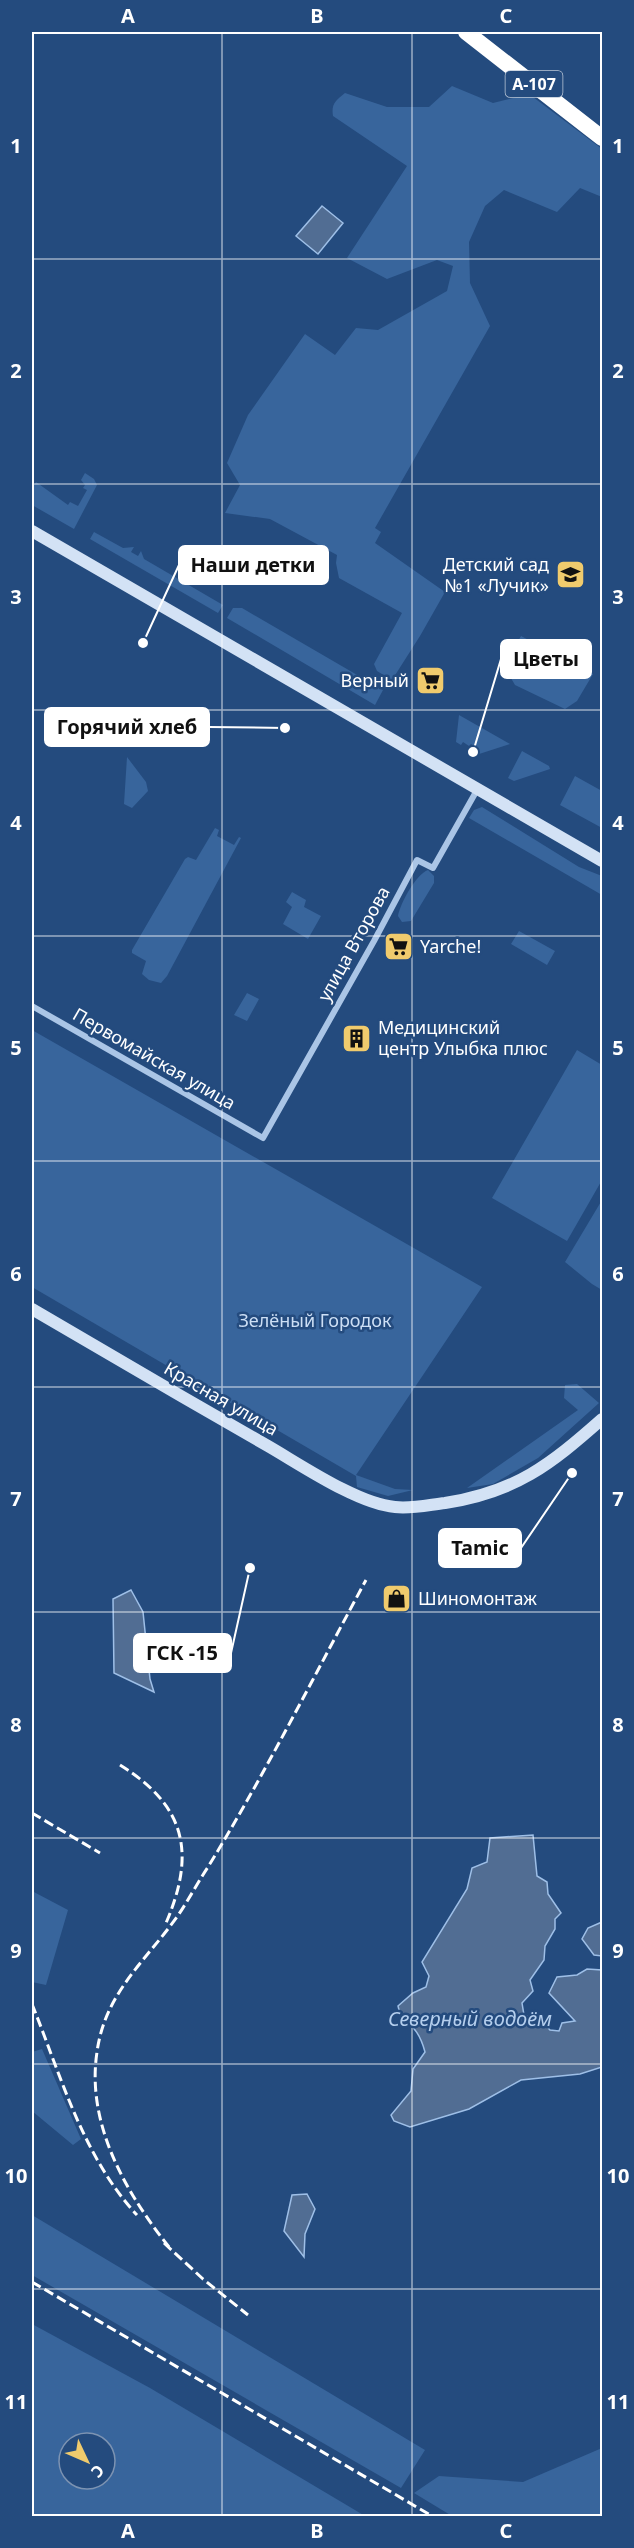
<svg xmlns="http://www.w3.org/2000/svg" width="634" height="2548" viewBox="0 0 634 2548" font-family="'Noto Sans',sans-serif">
	<style>
		.green { fill: #38659c; fill-rule: evenodd }
		.water { fill: #516d93; stroke: #9ebfe7; stroke-width: 1.5 }
		.lines { fill: none; stroke-linecap: round; stroke-linejoin: round }
		.street { stroke: #aac5e6; stroke-width: 6 }
		.secondary { stroke: #d3e2f5; stroke-width: 12 }
		.highway { stroke: #fff; stroke-width: 16 }
		.rail { stroke: #fff; stroke-width: 3; stroke-dasharray: 10 4.5; stroke-linecap: butt }
		.grid { fill: none; stroke: #fff; stroke-width: 1.5; stroke-opacity: 0.55 }
		.labels { text-anchor: middle; stroke-width: 5; stroke-linejoin: round; paint-order: stroke }
		.shield { fill: #244b7e; stroke: #bdc9d8; stroke-width: 1.5 }
		.shield-label { font-size: 16px; font-weight: bold; fill: #fff }
		.poi-label { font-size: 18px; fill: #fff; stroke: #244b7e; text-anchor: start }
		.street-label { font-size: 18px; fill: #fff; stroke: #244b7e }
		.park-label { font-size: 18px; fill: #cddff5; stroke: #244b7e }
		.water-label { font-size: 20px; font-style: italic; fill: #b5cfee; stroke: #244b7e }
		.leader { fill: none; stroke: #fff; stroke-width: 2 }
		.callout-dot { fill: #fff; stroke: #244b7e; stroke-width: 2 }
		.callout { fill: #fff; stroke: #fff; stroke-width: 2 }
		.callout-label { font-size: 20px; text-anchor: middle; font-weight: bold; fill: #111 }
		.neatline { fill: none; stroke: #fff; stroke-width: 2 }
		.grid-label { font-size: 20px; text-anchor: middle; font-weight: bold; fill: #fff }
	</style>
	<rect width="100%" height="100%" fill="#244b7e"/>
	<path class="green" d="M452 86 493 103 529 94 602 149V197L580 188 557 212 504 190 485 206 469 242 470 283 490 326 375 528 381 532 375 543 445 592 420 636 392 680 377 671 374 664 402 613 339 578 336 563 337 555 270 519 225 513 240 485 227 463 248 415 305 334 335 355 356 328 378 330 447 291 453 266 437 260 387 279 347 258 407 166 333 116C331 104 336 100 345 93L387 107H429Z
		M85 473 94 479 97 485 74 529 32 505V484L34 485 36 482 68 505 70 502 78 506 87 490 83 488 85 485 81 480Z
		M94 532 123 548 134 547 131 552 138 556 141 551 144 559 223 605 218 613 90 539Z
		M233 608H242L383 690 375 705 227 618Z
		M521 636 593 674 577 701 565 709 515 685 504 666Z
		M459 715 510 744 476 755 479 749 471 744 469 746 463 742 461 745 456 742Z
		M522 751 549 766 550 769 514 781 508 778Z
		M127 757 146 782 148 791 132 808 124 804Z
		M575 776 602 791V828L560 805Z
		M482 807 579 867 602 876V895L469 818 474 810Z
		M215 828 219 830 217 836 234 845 239 837 241 838 167 976 161 983 149 980 142 974 146 961 132 953V950L185 859 188 857 196 860Z
		M428 870 434 876V883L411 921 402 922 398 916C400 904 416 874 428 870Z
		M292 892 306 900 304 907 321 916 308 939 283 924 292 907 286 902Z
		M519 931 555 951 547 965 511 944Z
		M247 993 259 999 247 1021 234 1015Z
		M32 1030 482 1287 356 1475 395 1489 413 1490 388 1496 357 1487 356 1476 32 1287Z
		M577 1050 602 1065V1180L567 1241 492 1198Z
		M602 1200V1290L592 1284 565 1262Z
		M577 1384 599 1403 538 1458 493 1484 467 1488 578 1410 564 1398 565 1385Z
		M32 1891 68 1910 46 1985 32 1982Z
		M42 2049 81 2139 73 2145 32 2111V2052Z
		M32 2215 425 2450 401 2488 32 2275Z
		M32 2324 150 2388 365 2516H32ZM69 2443H105V2479H69Z
		M602 2448V2516H452L414 2493 439 2476 523 2482Z"/>
	<path class="water" d="M322 206 343 223 318 254 296 236Z
		M131 1590 143 1612 150 1679 154 1692 114 1673 113 1599Z
		M533 1835 537 1876 547 1882 548 1894 561 1913 555 1919V1929L545 1946 544 1960 530 1980 533 1991 522 2003 524 2015 541 2020 550 2030 559 2031 562 2023 575 2021 549 1993 557 1977 577 1975 587 1969 602 1970V2067L580 2074 521 2080 469 2109 410 2127 394 2121 391 2115 411 2091 413 2069 425 2052C421 2037 415 2026 401 2018L398 2006 413 1993 426 1987 429 1976 422 1962 467 1889 472 1868 487 1862 490 1838Z
		M602 1922V1956L594 1955 582 1939 588 1928Z
		M307 2194 315 2209 305 2234 304 2257 284 2231 292 2195Z"/>
	<g class="lines">
		<path class="street" d="M32 1006 263 1138 374 941 417 860 433 868 477 790"/>
		<path class="secondary" d="M32 531 602 861
			M32 1309C110 1355 189 1401 268 1446 301 1465 358 1504 395 1507 411 1509 428 1505 445 1503 516 1492 550 1465 602 1419"/>
		<path class="highway" d="M466 32 602 138"/>
		<path class="rail" d="M120 1765C186 1806 196 1853 166 1923
			M32 1813 100 1853
			M32 2004C61 2076 83 2157 137 2215
			M164 2243 203 2279 248 2315
			M169 2247C126 2193 86 2124 97 2052 105 1992 147 1960 179 1914 189 1899 198 1882 208 1867 265 1774 314 1676 366 1580
			M32 2282 432 2516"/>
	</g>
	<path class="grid" d="M222 32V2516M412 32V2516M32 259H602M32 484H602M32 710H602M32 936H602M32 1161H602M32 1387H602M32 1612H602M32 1838H602M32 2064H602M32 2289H602"/>
	<defs>
		<symbol id="school-square" viewBox="-11 -11 22 22"><rect x="-9" y="-9" width="18" height="18" rx="4" fill="#f0cb6d" stroke="#244b7e"/><path d="M0-5L7-2L0 1L-7-2ZM-4 1L0 2.5L4 1V4Q0 6-4 4Z" fill="#111"/></symbol>
		<symbol id="supermarket-square" viewBox="-11 -11 22 22"><rect x="-9" y="-9" width="18" height="18" rx="4" fill="#f0cb6d" stroke="#244b7e"/><path d="M-6-5.5h2.5l.6 2H6L4.5 2H-2.5L-4.4-4H-6ZM-1.5 3.2a1.3 1.3 0 1 0 .1 0ZM3 3.2a1.3 1.3 0 1 0 .1 0Z" fill="#111"/></symbol>
		<symbol id="building-square" viewBox="-11 -11 22 22"><rect x="-9" y="-9" width="18" height="18" rx="4" fill="#f0cb6d" stroke="#244b7e"/><path d="M-4-6H4V6H1V3H-1V6H-4ZM-2.5-4.3h1.7v1.8h-1.7ZM.8-4.3h1.7v1.8H.8ZM-2.5-1h1.7V.8h-1.7ZM.8-1h1.7V.8H.8Z" fill="#111"/></symbol>
		<symbol id="shop-square" viewBox="-11 -11 22 22"><rect x="-9" y="-9" width="18" height="18" rx="4" fill="#f0cb6d" stroke="#244b7e"/><path d="M-5-2.5h2.3a2.7 3.5 0 0 1 5.4 0H5L5.5 6h-11ZM-1.5-2.5h3a1.5 2.3 0 0 0-3 0Z" fill="#111"/></symbol>
	</defs>
	<g fill-rule="evenodd">
		<use href="#school-square" x="554" y="558" width="33" height="33"/>
		<use href="#supermarket-square" x="414" y="664" width="33" height="33"/>
		<use href="#supermarket-square" x="382" y="930" width="33" height="33"/>
		<use href="#building-square" x="340" y="1022" width="33" height="33"/>
		<use href="#shop-square" x="380" y="1582" width="33" height="33"/>
	</g>
	<g class="labels">
		<rect class="shield" x="505.5" y="71" width="57" height="26" rx="4.5"/>
		<g class="shield-label">
			<text x="534" y="90">А-107</text>
		</g>
		<g class="poi-label">
			<text x="549" y="571" text-anchor="end">Детский сад<tspan x="549" dy="21">№1 «Лучик»</tspan></text>
			<text x="409" y="687" text-anchor="end">Верный</text>
			<text x="420" y="953">Yarche!</text>
			<text x="378" y="1034">Медицинский<tspan x="378" dy="21">центр Улыбка плюс</tspan></text>
			<text x="418" y="1605">Шиномонтаж</text>
		</g>
		<g class="street-label">
			<text transform="translate(354 944) rotate(-61)" y="6">улица Второва</text>
			<text transform="translate(154 1059) rotate(30)" y="6">Первомайская улица</text>
			<text transform="translate(221 1399) rotate(30)" y="6">Красная улица</text>
		</g>
		<g class="park-label">
			<text x="315" y="1327">Зелёный Городок</text>
		</g>
		<g class="water-label">
			<text x="470" y="2026">Северный водоём</text>
		</g>
	</g>
	<path class="leader" d="M143 643L179 565M473 752L501 659M285 728L209 727M572 1473L521 1548M250 1568L231 1653"/>
	<g class="callout-dot">
		<circle cx="143" cy="643" r="6"/>
		<circle cx="473" cy="752" r="6"/>
		<circle cx="285" cy="728" r="6"/>
		<circle cx="572" cy="1473" r="6"/>
		<circle cx="250" cy="1568" r="6"/>
	</g>
	<g class="callout">
		<rect x="179" y="546" width="149" height="38" rx="6"/>
		<rect x="501" y="640" width="90" height="38" rx="6"/>
		<rect x="45" y="708" width="164" height="38" rx="6"/>
		<rect x="439" y="1529" width="82" height="38" rx="6"/>
		<rect x="134" y="1634" width="97" height="38" rx="6"/>
	</g>
	<g class="callout-label">
		<text x="253" y="572">Наши детки</text>
		<text x="546" y="666">Цветы</text>
		<text x="127" y="734">Горячий хлеб</text>
		<text x="480" y="1555">Tamic</text>
		<text x="182" y="1660">ГСК -15</text>
	</g>
	<rect width="634" height="2548" fill="none" stroke="#244b7e" stroke-width="66"/>
	<g transform="translate(87 2461) rotate(134)"><circle r="28" fill="#244b7e" stroke="#7c93b2" stroke-width="1.5"/>
	<path d="M0-4.5L10 22L0 15L-10 22Z" fill="#f0cb6d"/>
	<text y="-9" font-size="16" font-weight="bold" text-anchor="middle" fill="#ffffff">С</text>
	</g>
	<rect x="33" y="33" width="568" height="2482" class="neatline"/>
	<g class="grid-label">
		<text x="128" y="23">A</text>
		<text x="317" y="23">B</text>
		<text x="506" y="23">C</text>
		<text x="16" y="153">1</text>
		<text x="618" y="153">1</text>
		<text x="16" y="378">2</text>
		<text x="618" y="378">2</text>
		<text x="16" y="604">3</text>
		<text x="618" y="604">3</text>
		<text x="16" y="830">4</text>
		<text x="618" y="830">4</text>
		<text x="16" y="1055">5</text>
		<text x="618" y="1055">5</text>
		<text x="16" y="1281">6</text>
		<text x="618" y="1281">6</text>
		<text x="16" y="1506">7</text>
		<text x="618" y="1506">7</text>
		<text x="16" y="1732">8</text>
		<text x="618" y="1732">8</text>
		<text x="16" y="1958">9</text>
		<text x="618" y="1958">9</text>
		<text x="16" y="2183">10</text>
		<text x="618" y="2183">10</text>
		<text x="16" y="2409">11</text>
		<text x="618" y="2409">11</text>
		<text x="128" y="2538">A</text>
		<text x="317" y="2538">B</text>
		<text x="506" y="2538">C</text>
	</g>
</svg>
